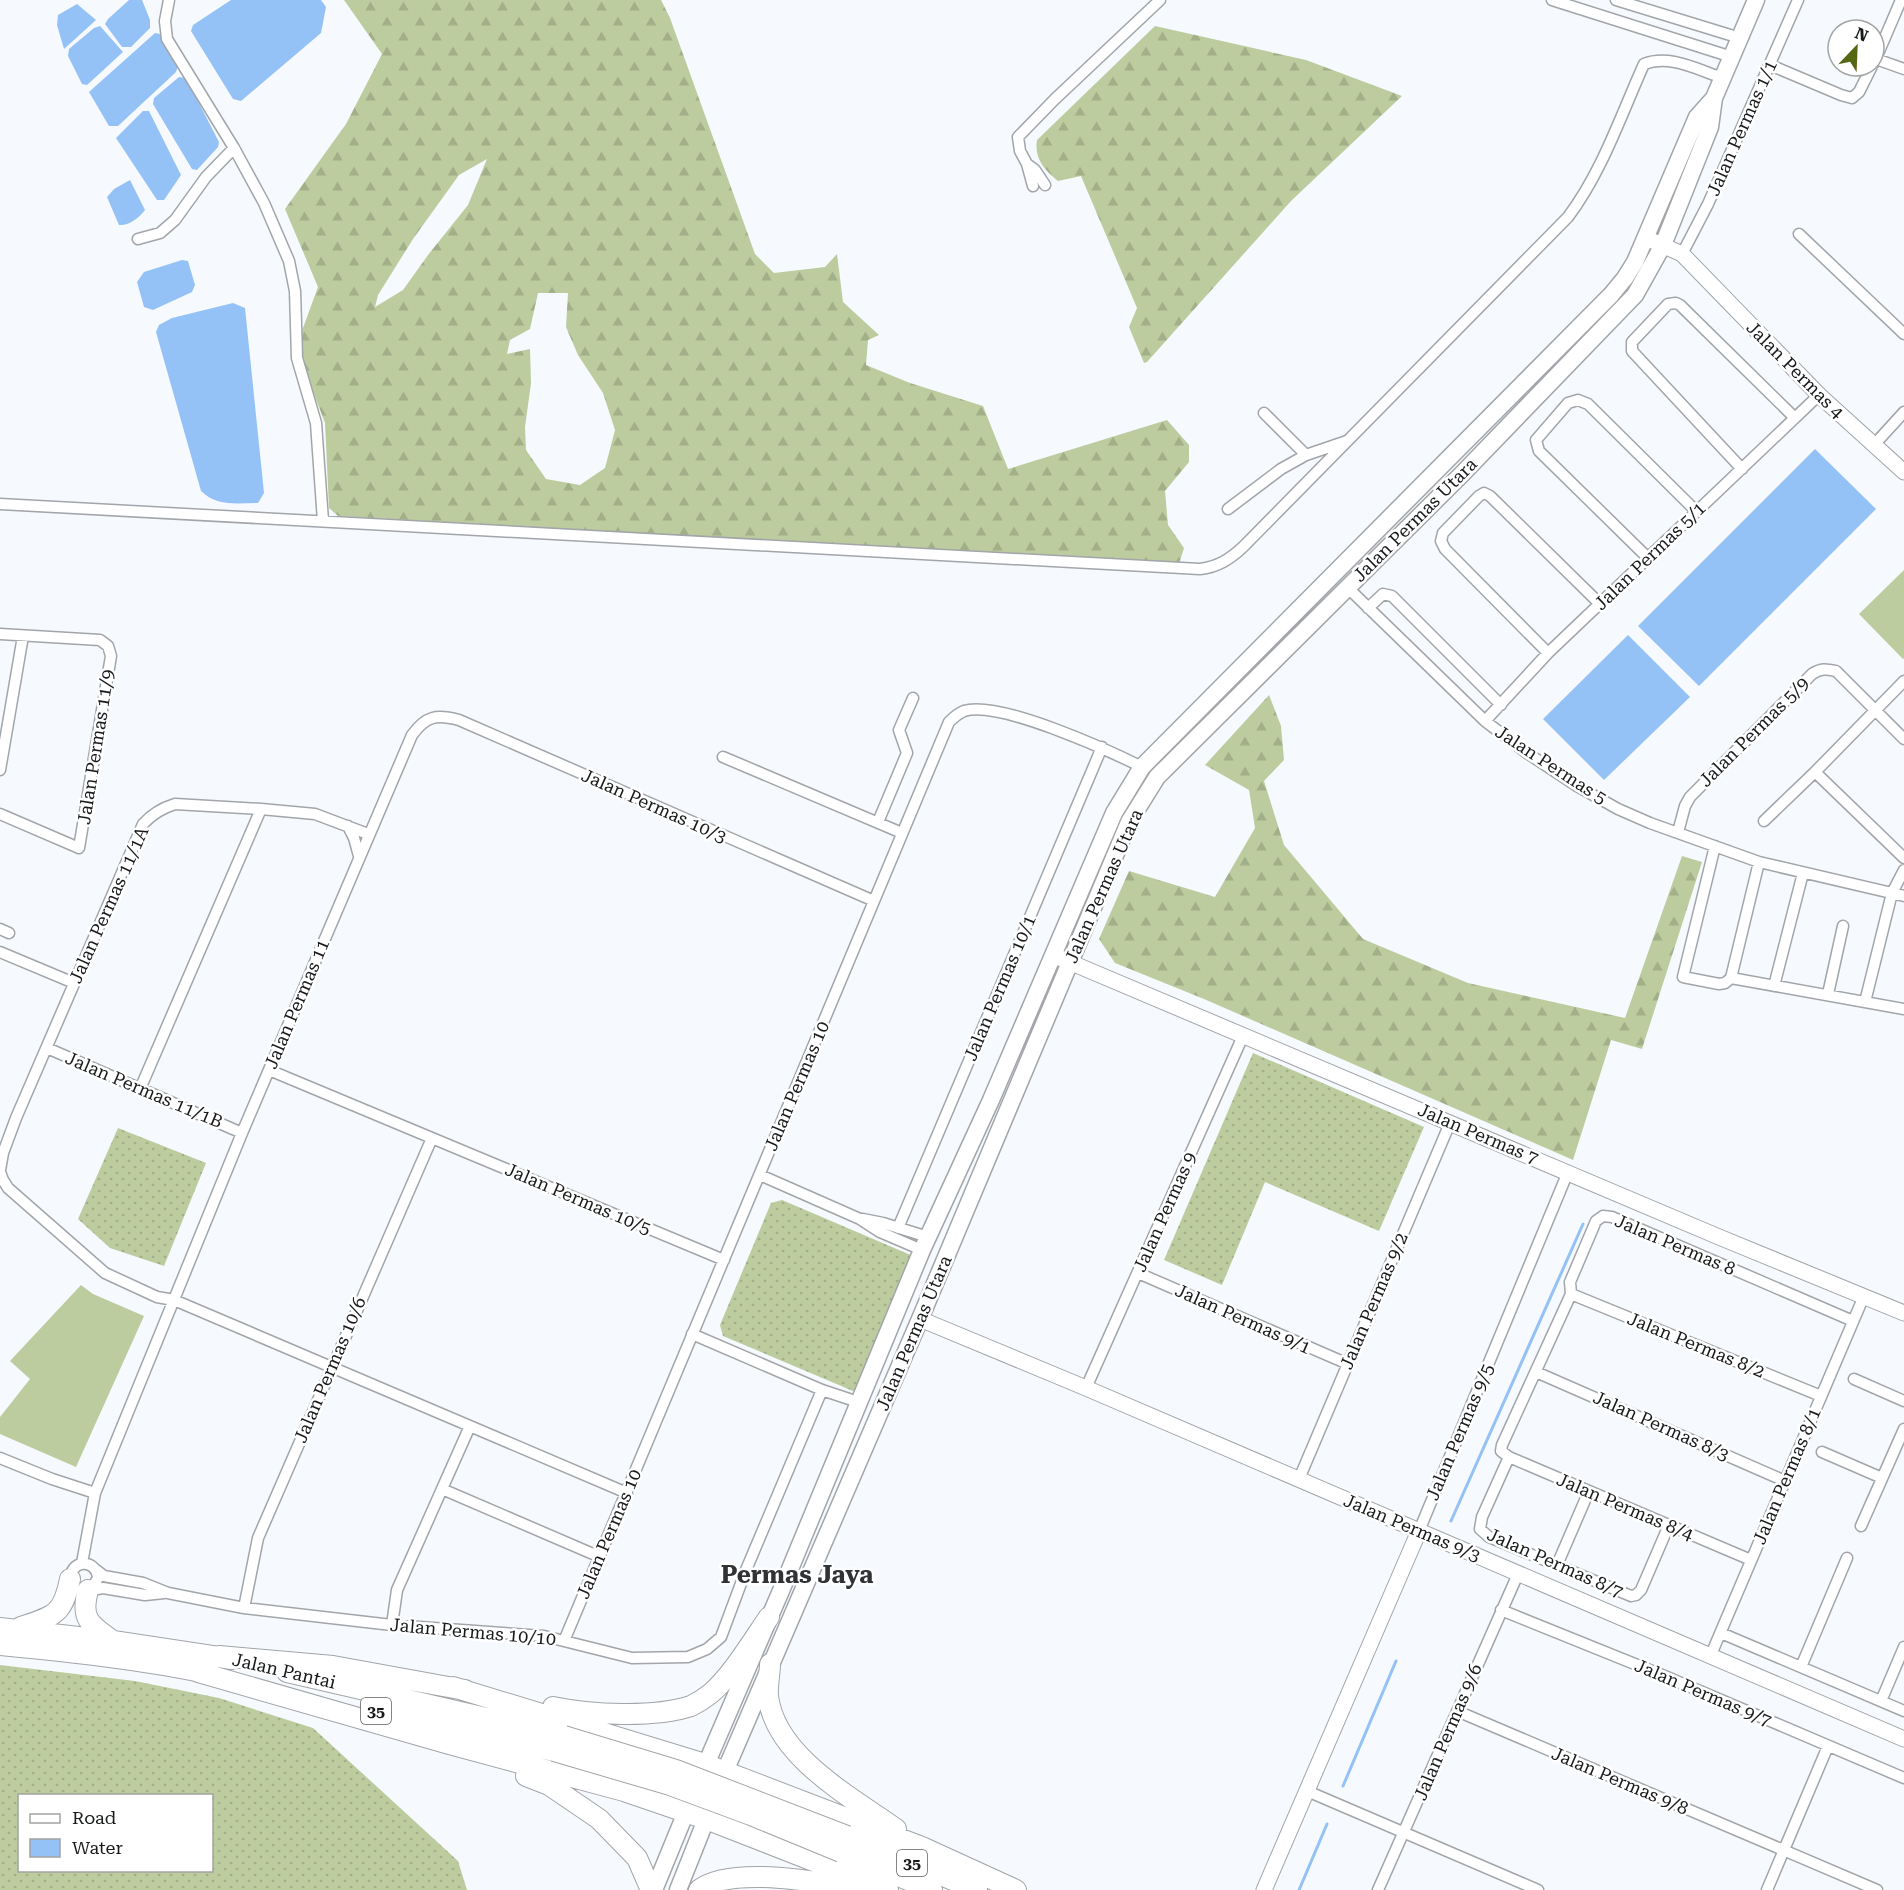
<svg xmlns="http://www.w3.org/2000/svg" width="1904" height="1890" viewBox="0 0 1904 1890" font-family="'Roboto Serif',serif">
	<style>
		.grass { fill: url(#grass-dots); fill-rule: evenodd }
		.forest { fill: url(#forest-firs); fill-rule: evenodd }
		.garden { fill: #bdcc9f }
		.water { fill: #95c2f6 }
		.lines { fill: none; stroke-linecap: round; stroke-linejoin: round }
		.stream { stroke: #95c2f6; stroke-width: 3 }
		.street-casing { stroke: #a2a5a9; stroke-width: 13 }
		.secondary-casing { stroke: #a2a5a9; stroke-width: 17 }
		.primary-casing { stroke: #a2a5a9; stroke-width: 19 }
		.highway-casing { stroke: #a2a5a9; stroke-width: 22 }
		.street { stroke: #fff; stroke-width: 10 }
		.secondary { stroke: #fff; stroke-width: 15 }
		.primary { stroke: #fff; stroke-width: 16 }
		.highway { stroke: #fff; stroke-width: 20 }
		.highway-bridge-casing { stroke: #a2a5a9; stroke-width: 22; stroke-linecap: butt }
		.highway-bridge { stroke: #fff; stroke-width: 20 }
		.labels { text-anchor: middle; stroke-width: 5; stroke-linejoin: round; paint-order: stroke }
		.shield { fill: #fff; stroke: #5d5e5f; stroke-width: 1.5 }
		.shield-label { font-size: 16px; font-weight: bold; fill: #17191a }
		.street-label { font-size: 18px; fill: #17191a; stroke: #fff }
		.district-label { font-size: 24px; font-weight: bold; fill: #303336; stroke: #fff }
	</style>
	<defs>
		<pattern id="grass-dots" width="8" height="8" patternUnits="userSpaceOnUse" patternTransform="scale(1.5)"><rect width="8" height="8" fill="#bdcc9f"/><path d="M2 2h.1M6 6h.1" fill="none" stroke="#a2af88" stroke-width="1.8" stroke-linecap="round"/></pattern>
		<pattern id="forest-firs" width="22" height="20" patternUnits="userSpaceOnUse" patternTransform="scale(1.5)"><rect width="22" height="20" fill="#bdcc9f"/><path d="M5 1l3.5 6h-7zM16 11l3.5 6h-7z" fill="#a2af88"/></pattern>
	</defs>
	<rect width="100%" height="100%" fill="#f6f9fd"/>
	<path class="grass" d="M1253 1053 1424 1127 1379 1231 1265 1182 1222 1285 1164 1260Z
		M118 1128 206 1163 164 1266 110 1248 78 1219Z
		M782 1200 913 1256 859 1389 853 1391 723 1336 720 1325 771 1203Z
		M0 1665 135 1681 219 1698 313 1728 458 1861 467 1890H0ZM20 1796H212V1870H20Z"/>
	<path class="forest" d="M344 0H661L670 18 755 254 774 273 825 267 837 254 843 302 879 335 868 340 866 365 910 383 983 406 1008 469 1167 420 1189 445V462L1165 491 1168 525 1184 548 1179 564 338 516 329 508 325 423 296 347 318 287 285 209 346 124 382 54ZM487 159 468 205 428 255 403 290 375 307 378 295 413 239 459 175ZM538 293H568L566 327 578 355 603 393 615 430 605 468 580 485 546 479 526 450 525 427 531 383 530 349 507 354 510 340 530 329Z
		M1155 26 1306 60 1402 96 1291 201 1147 362 1144 363 1129 327 1137 308 1081 176 1058 181C1044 170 1034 158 1037 140Z
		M1269 695 1281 726 1284 760 1264 781 1284 845 1363 939 1468 983 1625 1018 1682 856 1702 862 1642 1049 1611 1040 1573 1160 1204 999 1115 963 1099 939 1129 871 1215 897 1255 828 1249 790 1205 765Z"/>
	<path class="garden" d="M1904 570V658L1903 659 1859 614Z
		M81 1285 93 1294 144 1316 76 1467 0 1434V1417L30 1379 10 1361Z"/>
	<path class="water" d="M129 0H142L150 20V28L131 47H122L105 24 108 19Z
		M231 0H321L326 7 321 33 241 101 233 99 191 31 193 25Z
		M77 4 96 20 64 49 57 25 58 15Z
		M100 26 123 52 87 85 82 84 68 56 69 49 94 28Z
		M155 33 160 34 178 66 176 72 118 126H109L89 92Z
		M179 77 186 78 219 142 218 147 197 170 192 169 153 104 154 98Z
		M143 111H149L181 175 164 200H157L116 138Z
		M130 180 145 210C139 218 129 226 119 225L107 197 114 189Z
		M182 260 188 261 195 285 192 292 153 310 144 307 137 282 144 272Z
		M233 303 245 308 264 493 258 503C237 503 217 507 201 491L156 332 159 325 172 318Z
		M1815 449 1876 509 1699 686 1638 626Z
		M1628 635 1690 697 1604 780 1543 719Z"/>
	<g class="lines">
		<path class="stream" d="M1451 1521 1583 1224
			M1343 1786 1396 1661
			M1299 1890 1327 1824"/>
		<defs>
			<path id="street" d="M169 0 165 21 167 39 234 148 264 203 289 261 295 291 297 358 316 423 323 521
				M1552 0 1732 57
				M1616 0 1740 38
				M1876 59 1904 69
				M1874 63 1901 0
				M1770 65 1841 95 1852 98 1859 92 1872 66
				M1027 164 1035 170 1045 185
				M1033 186 1027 164 1020 151 1018 137 1055 99 1160 0
				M1799 234 1904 334
				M138 239 160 233 175 220 206 177 234 148
				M1682 254 1708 204 1798 0
				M1264 413 1306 455
				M1873 446 1904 412
				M1742 469 1632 351V342L1668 304 1676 303 1680 305 1795 418
				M0 504 1200 569C1218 567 1230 559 1243 547L1568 217C1602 172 1621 115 1644 64 1670 54 1698 70 1723 78
				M1228 509 1281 469 1306 455 1347 441
				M1648 558 1539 451 1536 440 1568 403 1578 400 1588 404 1697 512
				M1347 587 1485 721 1527 753 1577 786 1618 809 1650 823 1759 862 1904 896
				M1368 608 1383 594 1392 596 1501 705
				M0 634 100 640 108 646 111 656 79 848 0 814
				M1548 653 1445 549 1441 541 1443 533 1479 496 1484 493 1490 496 1600 604
				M1485 721 1548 653 1819 395
				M723 757 902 833
				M0 770 23 636
				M1815 772 1904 858
				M1764 821 1815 772 1904 681
				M878 822 907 753 899 730 913 698
				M348 826 354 838 359 856
				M1678 832 1685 806 1690 797 1812 674C1821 668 1826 669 1836 671L1904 739
				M1715 846 1683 977 1719 984 1725 983 1731 978
				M0 929 9 933
				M0 952 74 983
				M1731 978 1904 1009
				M1731 978 1759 862
				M1774 986 1803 873
				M1828 994 1843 926
				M1865 1002 1892 893 1904 870
				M47 1048 242 1133
				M269 1070 724 1260
				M140 1089 261 809
				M0 1170 3 1153 16 1118 143 824C152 814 162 808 175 804L261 809 315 814 368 834
				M0 1172 3 1180 8 1188 105 1273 157 1297 174 1300 627 1493
				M760 1175 860 1219 880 1232 922 1250
				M863 1219 883 1223 928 1237
				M898 1228 1102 747
				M1138 1273 1348 1364
				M1571 1294 1821 1396
				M692 1334 822 1390 858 1402
				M1536 1372 1785 1481
				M1854 1379 1904 1401
				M1086 1388 1243 1036
				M1822 1452 1882 1478
				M1509 1457 1482 1517 1480 1529 1489 1537 1631 1596 1636 1595 1641 1590 1669 1525
				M0 1458 52 1479 95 1493
				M1299 1479 1450 1123
				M442 1489 600 1557
				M1861 1526 1904 1429
				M1419 1531 1568 1172
				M1751 1560 1509 1457 1501 1451 1502 1445 1571 1294 1570 1282 1596 1221 1603 1216 1612 1217 1853 1321
				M82 1563 95 1493 242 1133 412 735C426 716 436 714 459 720L874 901
				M1557 1565 1589 1491
				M96 1570 104 1576 143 1583 168 1593 244 1608 392 1625 544 1636 632 1658 688 1657 707 1649 721 1637 746 1570 822 1390
				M71 1581C68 1560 96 1557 98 1578L92 1588
				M85 1591 103 1588 145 1595 164 1593
				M244 1608 258 1538 432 1138
				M1501 1610 1667 1677 1904 1778
				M392 1625 397 1590 470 1426
				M1721 1633 1904 1711
				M564 1641 949 722C953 718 959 713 964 711 999 700 1108 750 1142 767
				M1710 1657 1864 1296
				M1801 1667 1847 1558
				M1881 1701 1904 1647
				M1457 1711 1877 1890
				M1307 1791 1538 1890
				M1378 1890 1518 1574
				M1767 1890 1828 1746"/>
			<path id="secondary" d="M1646 238 1682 254 1819 395 1904 472
				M1060 958 1719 1237 1904 1313
				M920 1319 1086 1388 1904 1739
				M1264 1890 1419 1531"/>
			<path id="primary" d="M701 1776 783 1586 922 1250 991 1100 1114 813 1142 767 1611 295 1625 278 1635 262 1697 117 1714 98
				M720 1783 920 1319 1129 822 1157 777 1462 474 1635 295 1663 245 1710 127 1714 98 1756 0
				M654 1890 691 1800
				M678 1890 711 1807"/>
			<path id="highway" d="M88 1590C80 1619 90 1625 113 1641
				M21 1627C54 1616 63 1615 70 1579
				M0 1628 113 1641 232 1659
				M0 1645C71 1652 142 1659 211 1674
				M219 1656 333 1666 465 1690
				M770 1664C770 1674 767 1686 768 1696 775 1756 851 1797 896 1829
				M198 1672 449 1744 624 1791 706 1819 888 1890
				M287 1672 564 1736
				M453 1687 705 1764 922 1847 1016 1890
				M553 1707C591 1715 654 1718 691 1706 697 1703 705 1698 710 1694 731 1677 753 1640 769 1617
				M389 1714 554 1751
				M526 1776 549 1785 599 1819 637 1858 651 1890
				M847 1836 977 1890
				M841 1852 932 1890
				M699 1890C732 1864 825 1884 866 1889"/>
		</defs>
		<use href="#street" class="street-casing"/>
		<use href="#secondary" class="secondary-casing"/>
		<use href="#primary" class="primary-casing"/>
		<use href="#highway" class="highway-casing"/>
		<use href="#street" class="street"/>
		<use href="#secondary" class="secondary"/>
		<use href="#primary" class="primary"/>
		<use href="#highway" class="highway"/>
		<defs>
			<path id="highway-bridge" d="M564 1736 676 1770 847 1836
				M554 1751 670 1785 751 1815 841 1852"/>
		</defs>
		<use href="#highway-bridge" class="highway-bridge-casing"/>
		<use href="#highway-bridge" class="highway-bridge"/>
	</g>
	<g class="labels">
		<g class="shield">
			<rect x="361" y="1698" width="30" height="26" rx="4.5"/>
			<rect x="897" y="1850" width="30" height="26" rx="4.5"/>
		</g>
		<g class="shield-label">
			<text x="376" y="1717">35</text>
			<text x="912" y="1869">35</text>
		</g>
		<g class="street-label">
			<text transform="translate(1742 128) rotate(-66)" y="6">Jalan Permas 1/1</text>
			<text transform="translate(1795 370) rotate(45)" y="6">Jalan Permas 4</text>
			<text transform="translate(1415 520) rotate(-45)" y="6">Jalan Permas Utara</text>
			<text transform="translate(1650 556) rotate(-44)" y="6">Jalan Permas 5/1</text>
			<text transform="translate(1754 732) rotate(-45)" y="6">Jalan Permas 5/9</text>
			<text transform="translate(96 747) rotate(-81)" y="6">Jalan Permas 11/9</text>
			<text transform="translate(1551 765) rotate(33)" y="6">Jalan Permas 5</text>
			<text transform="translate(654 806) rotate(24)" y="6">Jalan Permas 10/3</text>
			<text transform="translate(1104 886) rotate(-66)" y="6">Jalan Permas Utara</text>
			<text transform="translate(109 905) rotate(-66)" y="6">Jalan Permas 11/1A</text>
			<text transform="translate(1000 988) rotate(-67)" y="6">Jalan Permas 10/1</text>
			<text transform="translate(297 1004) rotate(-67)" y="6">Jalan Permas 11</text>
			<text transform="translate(797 1086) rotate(-67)" y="6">Jalan Permas 10</text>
			<text transform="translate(144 1090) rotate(23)" y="6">Jalan Permas 11/1B</text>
			<text transform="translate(1478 1134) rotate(23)" y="6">Jalan Permas 7</text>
			<text transform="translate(578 1199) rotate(23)" y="6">Jalan Permas 10/5</text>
			<text transform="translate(1165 1212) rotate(-66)" y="6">Jalan Permas 9</text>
			<text transform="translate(1675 1245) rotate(23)" y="6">Jalan Permas 8</text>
			<text transform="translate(1374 1301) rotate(-67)" y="6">Jalan Permas 9/2</text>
			<text transform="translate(1243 1319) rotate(24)" y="6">Jalan Permas 9/1</text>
			<text transform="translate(914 1333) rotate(-67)" y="6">Jalan Permas Utara</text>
			<text transform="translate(1696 1345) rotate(22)" y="6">Jalan Permas 8/2</text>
			<text transform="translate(330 1370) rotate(-67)" y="6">Jalan Permas 10/6</text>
			<text transform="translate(1661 1426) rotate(24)" y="6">Jalan Permas 8/3</text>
			<text transform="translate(1460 1432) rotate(-67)" y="6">Jalan Permas 9/5</text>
			<text transform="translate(1787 1476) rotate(-67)" y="6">Jalan Permas 8/1</text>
			<text transform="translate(1625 1507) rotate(23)" y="6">Jalan Permas 8/4</text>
			<text transform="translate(1412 1528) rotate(23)" y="6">Jalan Permas 9/3</text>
			<text transform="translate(609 1534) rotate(-67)" y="6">Jalan Permas 10</text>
			<text transform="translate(1555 1563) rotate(24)" y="6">Jalan Permas 8/7</text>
			<text transform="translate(473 1632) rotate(5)" y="6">Jalan Permas 10/10</text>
			<text transform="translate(284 1671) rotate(13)" y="6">Jalan Pantai</text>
			<text transform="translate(1703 1693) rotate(23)" y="6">Jalan Permas 9/7</text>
			<text transform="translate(1448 1732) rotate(-67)" y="6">Jalan Permas 9/6</text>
			<text transform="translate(1620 1781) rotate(23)" y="6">Jalan Permas 9/8</text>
		</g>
		<g class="district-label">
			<text x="797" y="1583">Permas Jaya</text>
		</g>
	</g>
	<rect x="18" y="1794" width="195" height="78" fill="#ffffff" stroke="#a2a3a3" stroke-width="1.5"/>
	<rect x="30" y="1814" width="30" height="9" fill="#ffffff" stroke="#a2a3a3" stroke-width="1.5"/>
	<text x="72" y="1824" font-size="18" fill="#17191a">Road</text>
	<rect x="30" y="1839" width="30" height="18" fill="#95c2f6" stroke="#a2a3a3" stroke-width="1.5"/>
	<text x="72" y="1854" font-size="18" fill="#17191a">Water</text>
	<g transform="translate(1856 48) rotate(23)"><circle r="28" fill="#ffffff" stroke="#a2a3a3" stroke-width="1.5"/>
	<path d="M0-4.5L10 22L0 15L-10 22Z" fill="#546814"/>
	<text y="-9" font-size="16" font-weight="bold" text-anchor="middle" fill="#17191a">N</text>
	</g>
</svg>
